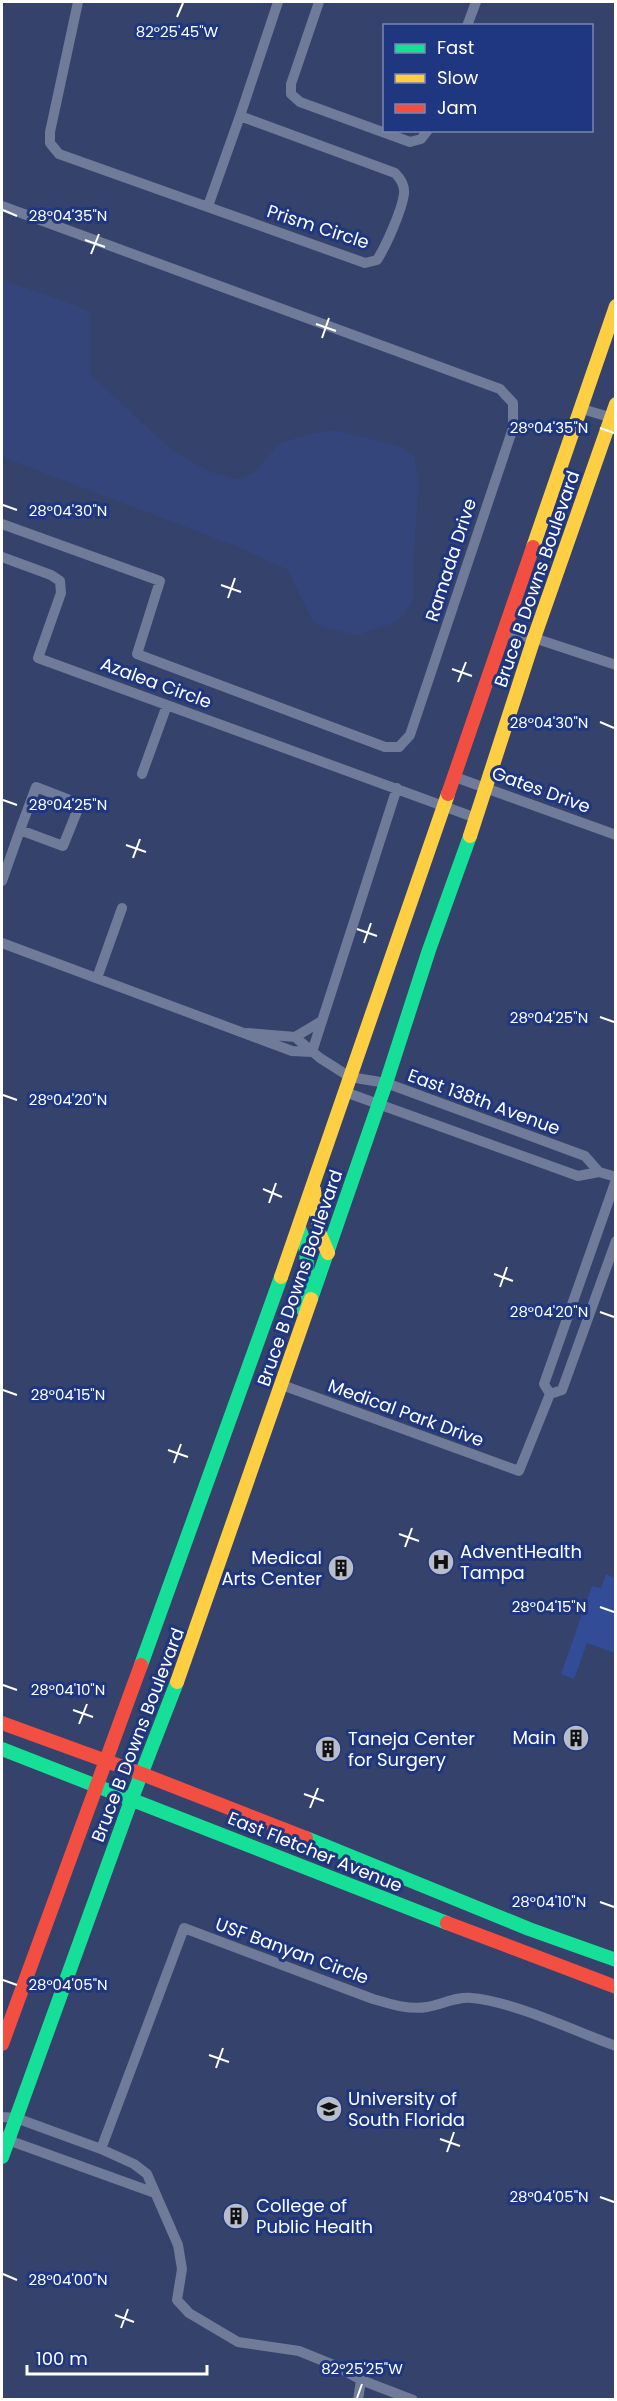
<svg xmlns="http://www.w3.org/2000/svg" width="617" height="2401" viewBox="0 0 617 2401" font-family="Poppins,sans-serif">
	<style>
		.green { fill: #334c98 }
		.water { fill: #34457b }
		.lines { fill: none; stroke-linecap: round; stroke-linejoin: round }
		.street { stroke: #707a99; stroke-width: 10 }
		.fast { stroke: #16e098; stroke-width: 14 }
		.slow { stroke: #ffcf43; stroke-width: 14 }
		.jam { stroke: #f24e42; stroke-width: 14 }
		.ticks { fill: none; stroke: #fff; stroke-width: 2 }
		.labels { text-anchor: middle; stroke-width: 6; stroke-linejoin: round; paint-order: stroke }
		.street-label { font-size: 18px; fill: #fff; stroke: #1f3681 }
		.poi-label { font-size: 18px; fill: #fff; stroke: #1f3681; text-anchor: start }
		.ticks-label { font-size: 15px; text-anchor: middle; fill: #fff; stroke: #1f3681; stroke-width: 6; stroke-linejoin: round; paint-order: stroke }
	</style>
	<rect width="100%" height="100%" fill="#35426b"/>
	<path class="green" d="M606 1574 615 1578V1653L587 1643 574 1679 561 1674 592 1586 601 1588Z"/>
	<path class="water" d="M2 279C31 291 61 298 90 312V374L173 451 211 472 237 479 254 473 280 443 309 434 334 430 398 446 414 456 419 481 413 565 414 588 413 600 403 616 391 624 357 635 325 628 312 620 288 570 233 545 2 457Z"/>
	<g class="lines">
		<path class="street" d="M78 2 50 132V143L59 154 365 263 377 260C386 246 402 210 404 194 405 186 401 179 395 173L240 116 278 2
			M319 2 291 84V94L300 102 410 142 421 139 428 130
			M467 26 476 2
			M2 206 500 389 513 403V428L410 735 399 747H385L137 654 160 581 2 524
			M208 206 240 116
			M582 409 616 419
			M2 557 51 575 60 581 61 593 38 658 476 818
			M504 633 534 638 616 665
			M142 774 167 705
			M455 777 616 835
			M2 881 20 830 63 846 80 804 36 787 20 830
			M2 943 292 1051 312 1052
			M97 978 122 908
			M248 1033 295 1037 320 1058 350 1077 386 1083 585 1156 599 1172 616 1177
			M295 1037 320 1022
			M312 1052 397 788
			M345 1092 578 1176 599 1172
			M616 1180 544 1384 550 1394 562 1390 616 1241
			M282 1385 519 1471 550 1394
			M2 2117 16 2118 101 2149 134 2164 147 2174 178 2245 182 2269 177 2300 189 2313 238 2342 299 2351 336 2366 361 2380 413 2400
			M2 2136 8 2140 155 2193
			M101 2149 184 1928 373 1999C390 2004 408 2010 427 2007 442 2005 456 1996 472 1998 515 2002 574 2031 616 2046
			M358 2400 361 2380"/>
		<path class="fast" d="M299 1228C312 1255 306 1280 301 1308
			M311 1299 386 1083 429 950 470 836
			M141 1665 281 1277
			M2 1749 447 1923
			M306 1838 529 1929 616 1960
			M2 2157 132 1798 177 1682"/>
		<path class="slow" d="M533 547 616 306
			M470 836 534 638 616 404
			M314 1190 319 1232 328 1253
			M281 1277 448 794
			M177 1682 311 1299"/>
		<path class="jam" d="M448 794 533 547
			M2 1723 142 1774 306 1838
			M447 1923 616 1987
			M2 2044 141 1665"/>
	</g>
	<path class="ticks" d="M177 17 183 3M3 210 17 216M85 240 105 247M91 254 99 234M316 324 336 331M322 338 329 318M600 428 614 433M3 505 17 510M221 585 241 592M228 598 235 578M452 669 472 676M458 682 466 662M600 722 614 728M3 800 17 805M126 845 146 852M133 858 140 839M357 929 377 936M364 943 371 923M600 1017 614 1022M3 1095 17 1100M263 1189 282 1197M269 1203 276 1183M494 1274 513 1281M500 1287 507 1267M600 1312 614 1317M3 1390 17 1395M168 1450 188 1457M174 1463 181 1444M399 1534 419 1541M405 1547 412 1528M600 1607 614 1612M3 1685 17 1690M73 1710 93 1717M79 1724 87 1704M304 1794 324 1801M310 1808 318 1788M600 1902 614 1907M3 1980 17 1985M209 2055 229 2062M216 2068 223 2048M440 2139 460 2146M447 2152 454 2132M600 2197 614 2202M3 2274 17 2280M115 2315 134 2322M121 2328 128 2309M357 2398 362 2384"/>
	<defs>
		<symbol id="hospital-disc" viewBox="-11 -11 22 22"><circle r="9.5" fill="#b8bdcb" stroke="#1f3681"/><path d="M-5-5h3v3.5h4V-5h3V5h-3V1.5h-4V5h-3Z" fill="#111"/></symbol>
		<symbol id="building-disc" viewBox="-11 -11 22 22"><circle r="9.5" fill="#b8bdcb" stroke="#1f3681"/><path d="M-4-6H4V6H1V3H-1V6H-4ZM-2.5-4.3h1.7v1.8h-1.7ZM.8-4.3h1.7v1.8H.8ZM-2.5-1h1.7V.8h-1.7ZM.8-1h1.7V.8H.8Z" fill="#111"/></symbol>
		<symbol id="university-disc" viewBox="-11 -11 22 22"><circle r="9.5" fill="#b8bdcb" stroke="#1f3681"/><path d="M0-5L7-2L0 1L-7-2ZM-4 1L0 2.5L4 1V4Q0 6-4 4Z" fill="#111"/></symbol>
	</defs>
	<g fill-rule="evenodd">
		<use href="#hospital-disc" x="426" y="1547" width="30" height="30"/>
		<use href="#building-disc" x="326" y="1553" width="30" height="30"/>
		<use href="#building-disc" x="561" y="1723" width="30" height="30"/>
		<use href="#building-disc" x="313" y="1734" width="30" height="30"/>
		<use href="#university-disc" x="314" y="2094" width="30" height="30"/>
		<use href="#building-disc" x="221" y="2201" width="30" height="30"/>
	</g>
	<g class="labels">
		<g class="street-label">
			<text transform="translate(318 227) rotate(18)" y="6">Prism Circle</text>
			<text transform="translate(451 560) rotate(-72)" y="6">Ramada Drive</text>
			<text transform="translate(537 579) rotate(-71)" y="6">Bruce B Downs Boulevard</text>
			<text transform="translate(156 683) rotate(20)" y="6">Azalea Circle</text>
			<text transform="translate(541 790) rotate(20)" y="6">Gates Drive</text>
			<text transform="translate(484 1102) rotate(20)" y="6">East 138th Avenue</text>
			<text transform="translate(300 1278) rotate(-71)" y="6">Bruce B Downs Boulevard</text>
			<text transform="translate(406 1413) rotate(20)" y="6">Medical Park Drive</text>
			<text transform="translate(138 1735) rotate(-69)" y="6">Bruce B Downs Boulevard</text>
			<text transform="translate(315 1852) rotate(22)" y="6">East Fletcher Avenue</text>
			<text transform="translate(292 1951) rotate(20)" y="6">USF Banyan Circle</text>
		</g>
		<g class="poi-label">
			<text x="460" y="1558">AdventHealth<tspan x="460" dy="21">Tampa</tspan></text>
			<text x="322" y="1564" text-anchor="end">Medical<tspan x="322" dy="21">Arts Center</tspan></text>
			<text x="556" y="1744" text-anchor="end">Main</text>
			<text x="348" y="1745">Taneja Center<tspan x="348" dy="21">for Surgery</tspan></text>
			<text x="348" y="2105">University of<tspan x="348" dy="21">South Florida</tspan></text>
			<text x="256" y="2212">College of<tspan x="256" dy="21">Public Health</tspan></text>
		</g>
	</g>
	<g class="ticks-label">
		<text x="177" y="37">82°25'45"W</text>
		<text x="68" y="221">28°04'35"N</text>
		<text x="549" y="433">28°04'35"N</text>
		<text x="68" y="516">28°04'30"N</text>
		<text x="549" y="728">28°04'30"N</text>
		<text x="68" y="810">28°04'25"N</text>
		<text x="549" y="1023">28°04'25"N</text>
		<text x="68" y="1105">28°04'20"N</text>
		<text x="549" y="1317">28°04'20"N</text>
		<text x="68" y="1400">28°04'15"N</text>
		<text x="549" y="1612">28°04'15"N</text>
		<text x="68" y="1695">28°04'10"N</text>
		<text x="549" y="1907">28°04'10"N</text>
		<text x="68" y="1990">28°04'05"N</text>
		<text x="549" y="2202">28°04'05"N</text>
		<text x="68" y="2285">28°04'00"N</text>
		<text x="362" y="2374">82°25'25"W</text>
	</g>
	<rect width="617" height="2401" fill="none" stroke="#ffffff" stroke-width="6"/>
	<rect x="383" y="24" width="210" height="108" fill="#1f3681" stroke="#7986b3" stroke-width="1.5"/>
	<rect x="395" y="44" width="30" height="9" fill="#16e098" stroke="#7986b3" stroke-width="1.5"/>
	<text x="437" y="54" font-size="18" fill="#ffffff">Fast</text>
	<rect x="395" y="74" width="30" height="9" fill="#ffcf43" stroke="#7986b3" stroke-width="1.5"/>
	<text x="437" y="84" font-size="18" fill="#ffffff">Slow</text>
	<rect x="395" y="104" width="30" height="9" fill="#f24e42" stroke="#7986b3" stroke-width="1.5"/>
	<text x="437" y="114" font-size="18" fill="#ffffff">Jam</text>
	<path d="M27 2365v9h180v-9" fill="none" stroke="#ffffff" stroke-width="3"/>
	<text x="36" y="2365" font-size="18" fill="#ffffff" stroke="#1f3681" stroke-width="4.5" paint-order="stroke">100 m</text>
</svg>
